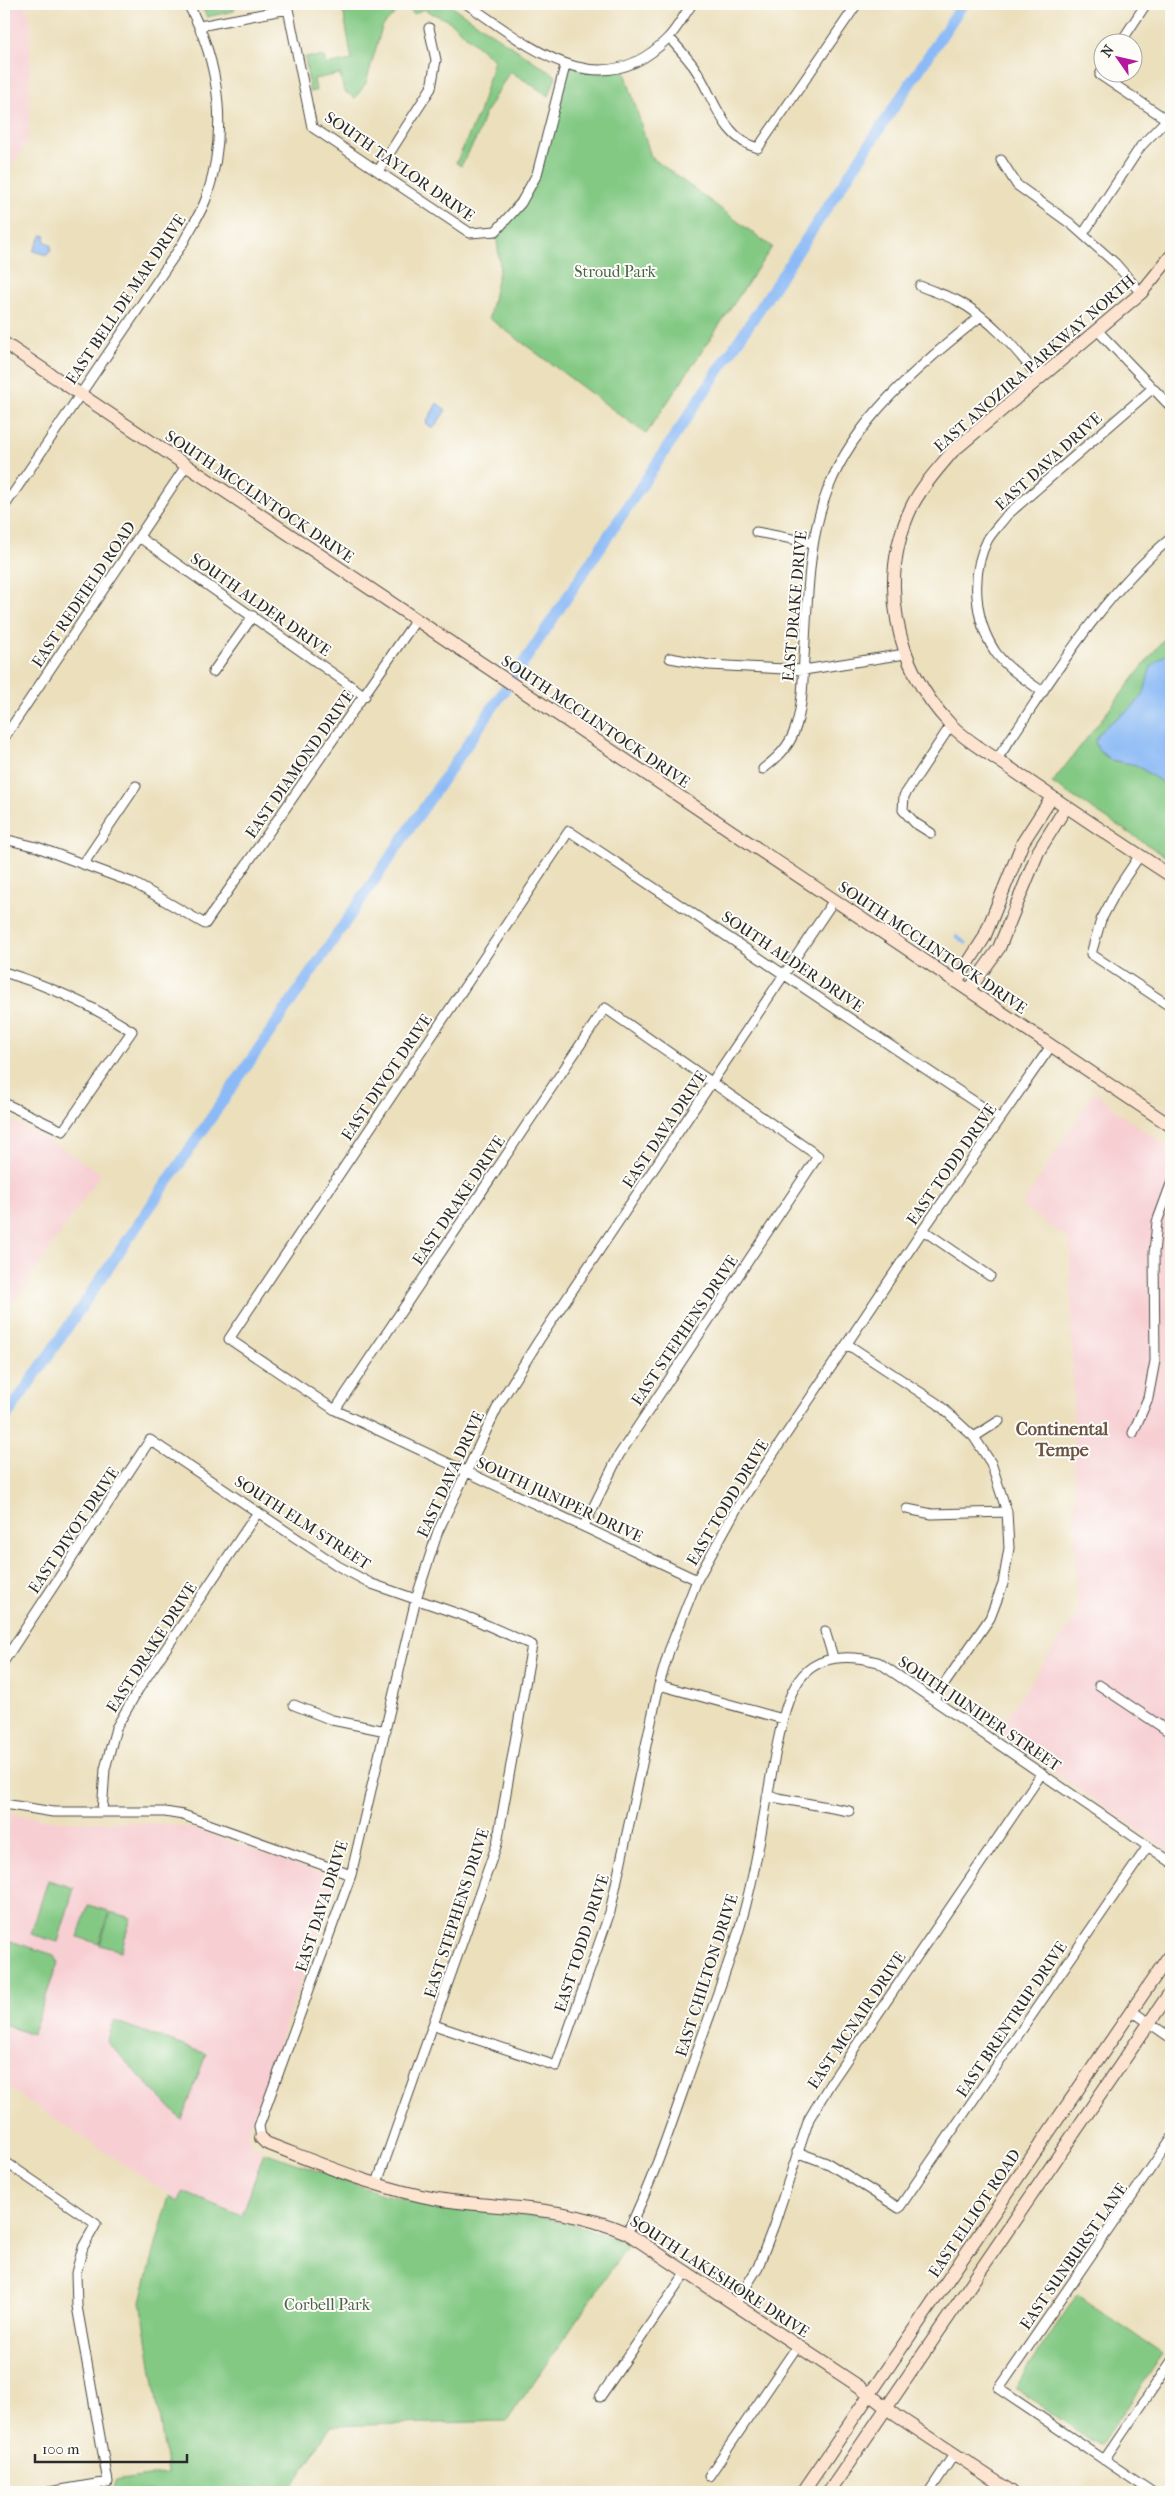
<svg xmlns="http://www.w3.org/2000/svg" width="1175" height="2496" viewBox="0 0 1175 2496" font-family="'IM FELL French Canon',serif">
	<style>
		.built { fill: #f7cfd3 }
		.green { fill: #83c984; stroke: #577a58 }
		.water { fill: #8bbaf6; stroke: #5b7290 }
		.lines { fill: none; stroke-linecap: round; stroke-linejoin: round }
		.stream { stroke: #8bbaf6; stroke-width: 3 }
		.canal { stroke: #8bbaf6; stroke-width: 11 }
		.street-casing { stroke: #484641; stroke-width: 11 }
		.secondary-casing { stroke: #484641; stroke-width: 14 }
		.street { stroke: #fff; stroke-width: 9 }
		.secondary { stroke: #fde4d1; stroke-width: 12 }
		.labels { text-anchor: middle; stroke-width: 4; stroke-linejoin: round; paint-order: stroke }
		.street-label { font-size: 16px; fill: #2b2b2b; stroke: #fdfcf7 }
		.park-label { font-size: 16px; fill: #4a624a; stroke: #fdfcf7 }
		.neighbourhood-label { font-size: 18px; font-weight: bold; fill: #6a5245; stroke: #fdfcf7 }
	</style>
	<rect width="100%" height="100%" fill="#fdfcf7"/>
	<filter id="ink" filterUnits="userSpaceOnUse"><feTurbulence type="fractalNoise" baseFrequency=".02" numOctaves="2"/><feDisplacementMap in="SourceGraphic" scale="10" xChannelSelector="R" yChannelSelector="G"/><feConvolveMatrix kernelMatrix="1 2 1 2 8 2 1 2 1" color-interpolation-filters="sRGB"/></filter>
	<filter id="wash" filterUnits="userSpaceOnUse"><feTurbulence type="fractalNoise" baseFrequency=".0096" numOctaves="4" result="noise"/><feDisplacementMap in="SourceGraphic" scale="20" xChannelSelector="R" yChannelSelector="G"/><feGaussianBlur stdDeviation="1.12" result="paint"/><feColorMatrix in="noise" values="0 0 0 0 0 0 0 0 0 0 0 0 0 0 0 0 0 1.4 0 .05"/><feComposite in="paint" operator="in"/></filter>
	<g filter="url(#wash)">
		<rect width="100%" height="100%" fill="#ebdfbc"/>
		<path class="built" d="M4 4H24L31 18 29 139 4 178Z
			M1094 1092 1106 1101 1118 1113 1171 1149V1852L996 1733 1077 1615 1070 1240 1022 1206Z
			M4 1117 32 1131 101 1173 4 1317Z
			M4 1813 59 1821 166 1824 196 1829 328 1876 335 1884 247 2134 252 2145 264 2152 242 2216 184 2192 179 2201 4 2085Z"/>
		<path class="green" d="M200 4H235L234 11 207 17Z
			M342 4H448L556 76 549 96 510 71 484 115 478 135 461 166 456 163 479 113 494 60 449 21 423 9 414 14 403 5 382 27 366 83 355 98 344 91 340 74 314 79 316 91 310 92 305 57H324L326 65 352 60Z
			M623 65 651 157 772 247 646 434 489 318 500 266 496 231 537 174 565 66Z
			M1171 630V860L1052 783Z
			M48 1880 74 1888 58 1942 31 1934Z
			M88 1905 109 1911 99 1944 78 1937Z
			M110 1912 131 1918 121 1951 100 1945Z
			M4 1939 54 1955 58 1963 32 2035 4 2024Z
			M114 2021 206 2054 182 2120 107 2042Z
			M264 2152 382 2194 442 2207 548 2218 587 2228 628 2245 507 2421 331 2426 289 2492H101L113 2490 115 2481 168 2473 141 2301 169 2196 179 2201 183 2192 242 2216Z
			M1077 2295 1163 2354 1100 2446 1014 2388Z"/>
		<path class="water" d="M42 235 46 236 44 240 51 245V251L47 255 33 251Z
			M437 403 446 410 433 429 426 423Z
			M1171 651V788L1136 765 1111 760 1099 751 1095 742C1104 720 1126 717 1140 699 1148 689 1146 675 1152 666 1157 660 1165 656 1171 651Z"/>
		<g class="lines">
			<path class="stream" d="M956 936 966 943"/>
			<path class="canal" d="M4 1420 530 653 963 4"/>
		</g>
	</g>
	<g filter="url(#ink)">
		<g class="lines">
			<defs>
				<path id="street" d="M287 4 312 127 470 233 496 231 521 203 537 174 565 66
					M467 4C529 46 599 109 668 38 677 29 684 15 692 4
					M200 26 288 9
					M669 37C677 47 687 57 694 67 713 94 722 139 758 148L857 4
					M1121 42 1146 4
					M1102 71 1100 75 1166 119
					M1001 160 1017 185 1071 224 1115 263 1141 293
					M378 171 431 88 436 60 429 28
					M1083 234 1141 146 1171 115
					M920 286C932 291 945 295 956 300 991 318 1015 348 1039 378
					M1097 330 1171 407
					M4 507 183 243C190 229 200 215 206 199 228 134 221 64 188 4
					M756 532 813 543
					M139 537 365 696
					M670 658 709 665 804 670 905 654
					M213 672 253 616
					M1043 692C1026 680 1008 669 996 653 974 621 970 573 988 539 993 531 1001 523 1007 515L1153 388
					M4 738 186 466
					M997 759C1050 682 1099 598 1171 538
					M763 769C777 758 788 748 794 732 803 709 803 680 804 657 808 601 807 542 828 489 857 415 921 365 981 316
					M931 833 915 823 903 810 904 796 951 725
					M4 839 37 847 134 883 205 924 416 620
					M1140 855 1118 888 1101 920 1091 954 1171 1007
					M84 863 136 786
					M4 972C50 986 91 1005 132 1031L63 1131 4 1103
					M923 1230 990 1276
					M847 1344 938 1404 974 1437 991 1463 1007 1512 1009 1548 1003 1584 990 1618 934 1699
					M335 1410 605 1008 818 1156 619 1455 584 1526
					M1133 1433 1148 1398 1155 1361 1154 1253 1157 1222 1171 1184
					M974 1437 999 1421
					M907 1509 932 1514 1007 1512
					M697 1580 335 1410 229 1339 569 831 999 1118
					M825 1631 833 1657
					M4 1661 150 1440 338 1566 372 1584 473 1619 532 1645 497 1844 377 2183
					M659 1685 783 1719
					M1099 1685 1171 1733
					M294 1705 332 1720 386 1731
					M767 1796 849 1811
					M4 1804 53 1812H165L183 1815 351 1875
					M102 1812 105 1769 116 1728 138 1690 258 1512
					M1132 2011 1171 2038
					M434 2025 556 2066 610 1912 659 1685 669 1651 697 1580 738 1506 923 1230 1051 1046
					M261 2138 259 2126 351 1875 416 1599 438 1531 499 1404 539 1340 834 900
					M797 2152 829 2164 899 2208 1148 1846
					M4 2161 96 2224 83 2247 76 2273 77 2306 108 2482 49 2492
					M627 2233C655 2176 674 2116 695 2057 714 2002 736 1948 749 1892 760 1847 766 1800 775 1755 781 1729 784 1702 799 1680 818 1653 850 1655 878 1662L1171 1862
					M736 2303 758 2267 774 2225 809 2119 830 2084 1042 1773
					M600 2397 687 2271
					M1104 2460 1171 2362
					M709 2476 798 2345
					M929 2492 955 2453
					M1152 2492 999 2389 1171 2139"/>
				<path id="secondary" d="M1171 256 1141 293 952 452C938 469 922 486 912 506 877 580 895 666 950 724 967 742 996 758 1017 773 1068 808 1119 842 1171 876
					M4 343 1171 1126
					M956 982 984 938 1023 842 1052 797
					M969 990 999 948 1038 852 1066 807
					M261 2138 266 2143C321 2164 378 2189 437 2199 505 2210 560 2204 627 2233L860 2387 897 2416 1012 2492
					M803 2492 1171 1953
					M829 2492 1171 1991"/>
			</defs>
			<use href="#street" class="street-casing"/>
			<use href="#secondary" class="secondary-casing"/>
			<use href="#street" class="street"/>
			<use href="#secondary" class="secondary"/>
		</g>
	</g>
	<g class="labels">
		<g class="street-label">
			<text transform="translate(400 166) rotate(35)" y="6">SOUTH TAYLOR DRIVE</text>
			<text transform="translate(125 299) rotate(-56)" y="6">EAST BELL DE MAR DRIVE</text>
			<text transform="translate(1034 363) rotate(-41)" y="6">EAST ANOZIRA PARKWAY NORTH</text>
			<text transform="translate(1048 461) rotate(-42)" y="6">EAST DAVA DRIVE</text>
			<text transform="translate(260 496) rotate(34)" y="6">SOUTH MCCLINTOCK DRIVE</text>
			<text transform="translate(83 594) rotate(-56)" y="6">EAST REDFIELD ROAD</text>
			<text transform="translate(261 604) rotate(35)" y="6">SOUTH ALDER DRIVE</text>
			<text transform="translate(794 606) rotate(-85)" y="6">EAST DRAKE DRIVE</text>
			<text transform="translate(596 721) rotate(34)" y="6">SOUTH MCCLINTOCK DRIVE</text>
			<text transform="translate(299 764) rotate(-55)" y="6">EAST DIAMOND DRIVE</text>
			<text transform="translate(933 947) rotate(34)" y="6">SOUTH MCCLINTOCK DRIVE</text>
			<text transform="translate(793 961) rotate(34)" y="6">SOUTH ALDER DRIVE</text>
			<text transform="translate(386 1077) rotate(-56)" y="6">EAST DIVOT DRIVE</text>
			<text transform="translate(664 1129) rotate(-56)" y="6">EAST DAVA DRIVE</text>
			<text transform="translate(951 1164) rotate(-55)" y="6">EAST TODD DRIVE</text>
			<text transform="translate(458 1200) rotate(-56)" y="6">EAST DRAKE DRIVE</text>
			<text transform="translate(684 1330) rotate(-56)" y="6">EAST STEPHENS DRIVE</text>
			<text transform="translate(450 1474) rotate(-65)" y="6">EAST DAVA DRIVE</text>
			<text transform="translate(560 1499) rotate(25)" y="6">SOUTH JUNIPER DRIVE</text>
			<text transform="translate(727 1502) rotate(-59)" y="6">EAST TODD DRIVE</text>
			<text transform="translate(303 1522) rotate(33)" y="6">SOUTH ELM STREET</text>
			<text transform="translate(73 1530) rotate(-56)" y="6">EAST DIVOT DRIVE</text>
			<text transform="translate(151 1647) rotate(-57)" y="6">EAST DRAKE DRIVE</text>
			<text transform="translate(980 1713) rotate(34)" y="6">SOUTH JUNIPER STREET</text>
			<text transform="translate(321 1906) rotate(-72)" y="6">EAST DAVA DRIVE</text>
			<text transform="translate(456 1913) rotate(-72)" y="6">EAST STEPHENS DRIVE</text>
			<text transform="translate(581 1943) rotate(-72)" y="6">EAST TODD DRIVE</text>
			<text transform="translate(706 1975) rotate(-72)" y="6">EAST CHILTON DRIVE</text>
			<text transform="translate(1011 2019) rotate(-56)" y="6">EAST BRENTRUP DRIVE</text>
			<text transform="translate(856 2020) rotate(-56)" y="6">EAST MCNAIR DRIVE</text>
			<text transform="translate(974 2213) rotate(-56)" y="6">EAST ELLIOT ROAD</text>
			<text transform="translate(1073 2256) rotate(-55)" y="6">EAST SUNBURST LANE</text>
			<text transform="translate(720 2276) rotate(33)" y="6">SOUTH LAKESHORE DRIVE</text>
		</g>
		<g class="park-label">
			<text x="615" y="277">Stroud Park</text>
			<text x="327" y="2310">Corbell Park</text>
		</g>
		<g class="neighbourhood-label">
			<text x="1062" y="1435">Continental<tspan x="1062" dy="21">Tempe</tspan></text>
		</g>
	</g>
	<rect width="1175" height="2496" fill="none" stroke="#fdfcf7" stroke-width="20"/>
	<g transform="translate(1118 58) rotate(304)"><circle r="24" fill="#fdfcf7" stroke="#a9a8a5"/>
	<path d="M0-4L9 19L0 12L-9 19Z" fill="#b5179e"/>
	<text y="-8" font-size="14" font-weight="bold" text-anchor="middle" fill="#2b2b2b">N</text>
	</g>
	<path d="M35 2454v8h152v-8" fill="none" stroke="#2b2b2b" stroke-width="2.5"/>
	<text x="42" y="2454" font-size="15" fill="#2b2b2b" stroke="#fdfcf7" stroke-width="4" paint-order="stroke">100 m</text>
</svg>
